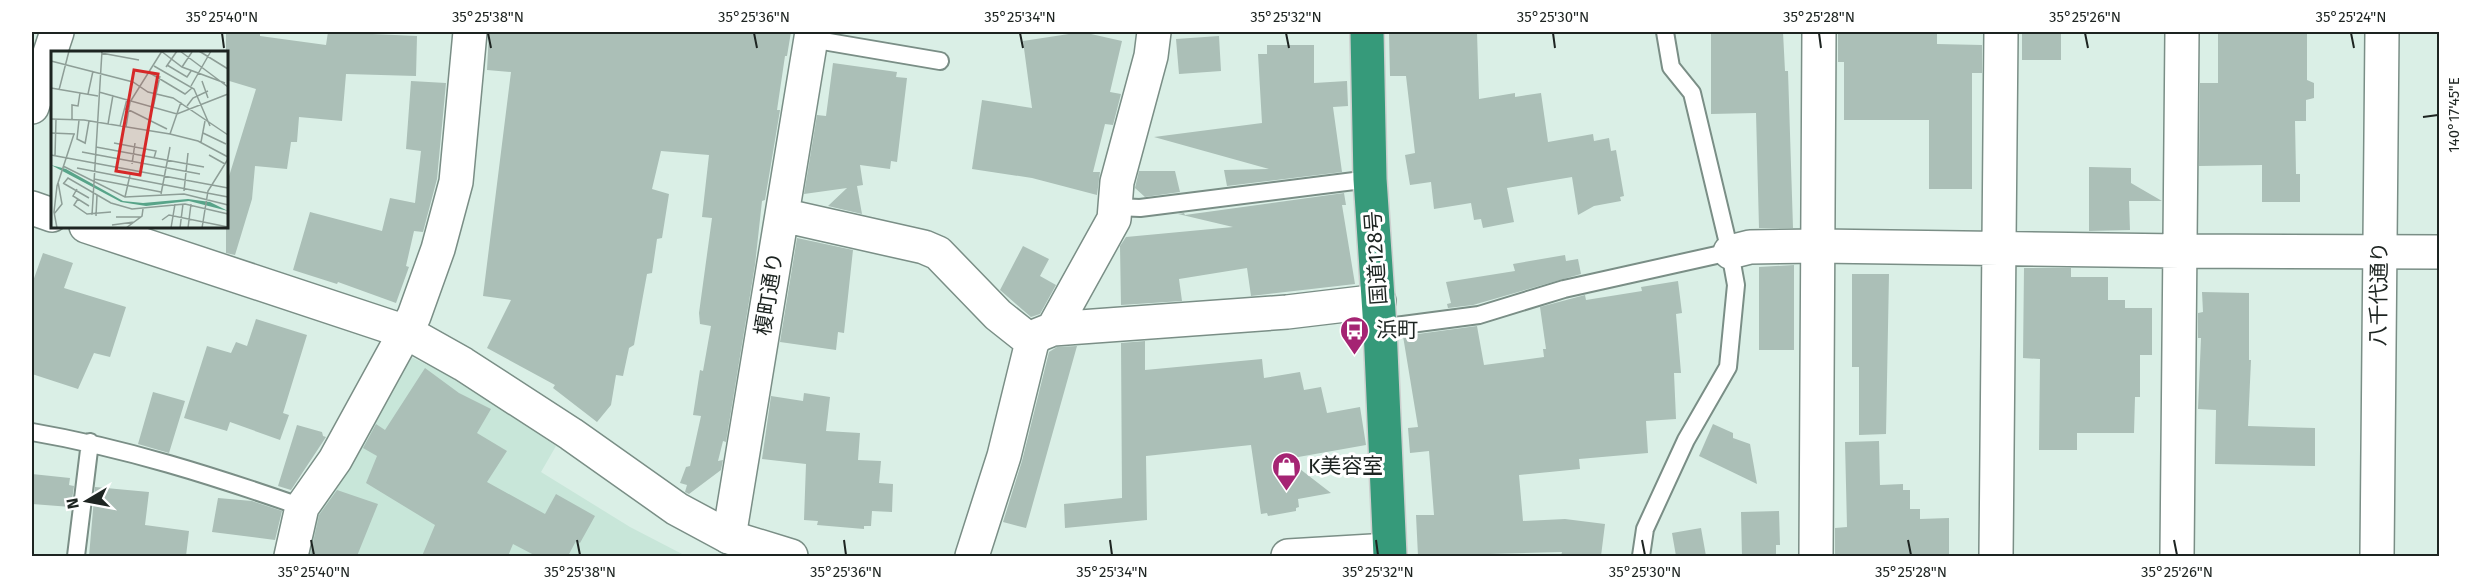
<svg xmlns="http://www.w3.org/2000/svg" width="2471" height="588" viewBox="0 0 2471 588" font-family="'Fira Sans','Noto Sans JP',sans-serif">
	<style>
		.built { fill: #c8e6d9 }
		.building { fill: #abbfb7 }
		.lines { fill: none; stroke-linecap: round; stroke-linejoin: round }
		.lane-casing { stroke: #7a8e86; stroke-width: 20 }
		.street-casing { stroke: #7a8e86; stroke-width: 36 }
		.secondary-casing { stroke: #7a8e86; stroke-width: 36 }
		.highway-casing { stroke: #cdcfce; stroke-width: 36 }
		.lane { stroke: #fff; stroke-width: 16 }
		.street { stroke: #fff; stroke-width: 33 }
		.secondary { stroke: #fff; stroke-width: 33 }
		.highway { stroke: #369a7a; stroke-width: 33 }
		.ticks { fill: none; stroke: #1d2421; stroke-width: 2 }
		.labels { text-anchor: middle; stroke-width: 6; stroke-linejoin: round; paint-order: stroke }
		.street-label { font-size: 21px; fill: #1d2421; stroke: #fff }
		.poi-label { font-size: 21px; fill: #1d2421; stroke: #fff; text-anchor: start }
		.inset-road { fill: none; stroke: #8e9e97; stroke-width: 1.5 }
		.view { fill: #d62828; fill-opacity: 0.15; stroke: #d62828; stroke-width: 3 }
		.inset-edge { fill: none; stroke: #1d2421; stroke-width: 3 }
		.neatline { fill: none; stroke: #1d2421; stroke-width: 2 }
		.ticks-label { font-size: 15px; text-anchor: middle; fill: #1d2421 }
	</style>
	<rect width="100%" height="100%" fill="#daefe6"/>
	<path class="built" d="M405 354 440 371 512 416 556 446 541 472 630 527 686 556H304L308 530Z"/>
	<path class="building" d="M226 32H260V36L326 45 328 32 417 36 416 76 346 74 342 121 299 117 297 142H291L287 169 255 166 252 199 235 255 226 253V186L256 89 226 80Z
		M489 32H791L787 56H785L777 110H780L765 200 762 201 755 265 726 442 723 441 718 461 723 460 721 470 689 494 685 492 687 485 680 483 686 467 690 466 701 416 693 415 700 370 703 371 711 326 700 324 699 313 712 218 702 217 709 155 661 151 652 189 669 194 662 238 657 239 652 273 647 274 634 345 629 348 623 376 616 375 611 405 597 422 553 388 555 385 487 348 511 300 483 296 511 72 487 70Z
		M1082 32 1122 41 1110 92 1121 94 1113 125 1105 124 1093 172H1100L1097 195 1032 178 972 169 982 100 1032 108 1023 41Z
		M1389 32H1477L1479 99 1515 93V97L1541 93 1548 142 1593 134 1594 141 1609 138 1611 151 1616 150 1624 196 1620 197 1621 201 1594 206 1578 215 1572 177 1507 188 1514 222 1483 228 1481 219 1474 220 1471 203 1434 209 1431 182 1410 185 1405 155 1415 153 1406 76H1390Z
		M1711 32H1783L1785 71H1788L1793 228H1759L1756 113 1711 114Z
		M1838 32H1937V44L1982 45V73H1972V189H1929V120H1844V62H1838Z
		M2022 32H2061V60H2022Z
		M2218 32H2307V80L2314 83V98L2306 100V121H2295L2296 174H2300V202H2262V165L2199 166 2200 83H2218Z
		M1219 36 1221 71 1179 74 1176 39Z
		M1267 45H1314V83L1347 81 1348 106 1333 107 1342 172 1227 186 1224 170 1269 169 1154 137 1262 123 1258 54H1267Z
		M833 63 897 72 896 77 907 78 897 162 891 161 890 169 860 165 863 185 857 186 862 214 828 206 847 188 804 194 817 115 826 116Z
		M411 81 446 83 437 179 423 232 414 231 406 266 409 267 396 303 338 282 337 284 293 270 310 212 382 231 390 198 415 203 421 151 406 149Z
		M2089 167 2131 168V183L2162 201H2129L2130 230 2089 231Z
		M1139 171H1175L1180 192 1145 197 1135 188Z
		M1344 193 1346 205H1342L1355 284 1251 296 1247 268 1179 279 1182 301 1121 305 1120 246 1126 237 1233 227 1178 214 1184 213 1185 215Z
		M797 238 853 250 844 333 838 332 836 350 780 342Z
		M1023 246 1049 259 1040 276 1056 285 1040 314 1031 317 1000 290Z
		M43 253 73 263 64 288 126 307 110 357 94 353 78 389 32 374V284Z
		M1565 255 1566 261 1578 259 1581 274 1473 305 1448 308 1447 304 1451 303 1446 282 1515 271 1513 264Z
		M1794 265V350H1759V267Z
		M2024 268H2071V277H2108V300H2125V308H2152V355H2140V397H2135L2134 433H2077V450H2039L2040 359 2023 358Z
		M1852 274H1889L1886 434 1859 435V367H1852Z
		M1678 281 1682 313 1676 314 1681 373H1674L1676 419 1646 421 1648 453 1579 459 1580 469 1519 475 1523 521 1565 519 1605 524 1601 556H1561L1562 552 1418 556 1416 515H1434L1429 451 1410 453 1408 428 1418 427 1403 336 1477 326 1484 365 1544 357 1543 349H1546L1540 307 1585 295 1586 300 1642 291 1641 287Z
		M2202 292 2249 293V360H2251L2248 426 2315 428V466L2215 464 2216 410 2198 409 2201 338H2198V313L2203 312Z
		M256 319 307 335 283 413 289 415 280 440 230 422 227 431 184 418 207 346 231 353 236 342 247 346Z
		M1145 341V370L1262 359 1264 378 1300 372 1304 390 1321 387 1327 413 1360 407 1366 445 1287 459 1331 493 1298 499 1299 507 1296 508V511L1268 516 1267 513 1261 514 1251 445 1146 456 1147 520 1065 528 1064 504 1122 498 1121 343Z
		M1077 346 1026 528 1003 522 1022 461 1049 352 1057 347Z
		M425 368 459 393 491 409 477 433 507 451 487 482 545 514 556 494 595 516 580 543 576 541 568 556H536L513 544 508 556H422L435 525 366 483 377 456 363 448 376 424 385 430Z
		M153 392 185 401 169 453 138 444Z
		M804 393 830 397 826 431 860 433 858 460 881 461 879 483 893 484 892 512 872 511 871 526H864V529L817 525 818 521 804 520 806 464 762 459 771 396 803 401Z
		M1713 424 1733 433V438L1750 444 1757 484 1699 456Z
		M297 425 322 432 323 436 326 437 291 490 278 486Z
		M1879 441 1880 485 1903 484V490H1910V509H1920V519L1949 518V556H1835V528L1847 527 1845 442Z
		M32 474 70 478 69 485 74 486 71 507 32 504Z
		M95 487 149 492 145 525 189 531 186 556H89Z
		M337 490 378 504 357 556H310L319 515Z
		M218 498 252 501 282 511 275 540 212 532Z
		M1779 511 1780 545H1776V556H1742L1741 512Z
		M1701 528 1706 556H1676L1672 533Z"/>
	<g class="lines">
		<defs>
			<path id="lane" d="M811 39 940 61
				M1116 207 1140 208 1370 179
				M1380 328 1479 315 1564 289 1730 252
				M32 432C125 448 213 476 302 507
				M76 556 90 442
				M1641 556 1645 529 1686 440 1728 367 1736 285 1730 252 1692 93 1671 67 1665 32"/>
			<path id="street" d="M32 107 57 32
				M782 215 924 247 938 253 998 315 1032 342
				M1730 252 1750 247 1819 246 2180 251 2440 252
				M1053 329 1287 312 1379 301
				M729 537 812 32
				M291 556 302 507 335 460 414 316 438 249 456 182 470 32
				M972 556 1004 456 1032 342 1038 335 1053 329 1114 219 1117 182 1151 56 1154 32
				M1816 556 1819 32
				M1996 556 2001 32
				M2177 556 2182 32"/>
			<path id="secondary" d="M32 208 52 215
				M86 226 406 332 463 364 571 434 677 509 729 537 791 556
				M1288 556 1389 550
				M2377 556 2382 32"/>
			<path id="highway" d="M1367 32 1370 179 1380 328 1390 556"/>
		</defs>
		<use href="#lane" class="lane-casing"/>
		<use href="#street" class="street-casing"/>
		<use href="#secondary" class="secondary-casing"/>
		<use href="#highway" class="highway-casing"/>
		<use href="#lane" class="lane"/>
		<use href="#street" class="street"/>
		<use href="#secondary" class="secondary"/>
		<use href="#highway" class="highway"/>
	</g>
	<path class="ticks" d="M222 33 224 48M488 33 491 48M754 33 757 48M1020 33 1023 48M1286 33 1289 48M1553 33 1555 48M1819 33 1821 48M2085 33 2088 48M2351 33 2354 48M2423 117 2438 115M311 540 314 555M577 540 580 555M844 540 846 555M1110 540 1112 555M1376 540 1378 555M1642 540 1645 555M1908 540 1911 555M2174 540 2177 555"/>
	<defs>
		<symbol id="bus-pin" viewBox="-11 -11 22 30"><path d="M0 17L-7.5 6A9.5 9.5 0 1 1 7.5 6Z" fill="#a52473" stroke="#fff"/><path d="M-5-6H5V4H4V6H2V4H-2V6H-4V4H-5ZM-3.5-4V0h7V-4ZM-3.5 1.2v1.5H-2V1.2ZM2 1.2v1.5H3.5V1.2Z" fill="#fff"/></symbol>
		<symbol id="shop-pin" viewBox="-11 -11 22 30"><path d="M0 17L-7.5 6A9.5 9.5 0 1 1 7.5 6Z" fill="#a52473" stroke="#fff"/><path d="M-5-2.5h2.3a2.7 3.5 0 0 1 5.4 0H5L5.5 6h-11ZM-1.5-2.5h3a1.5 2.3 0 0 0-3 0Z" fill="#fff"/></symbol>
	</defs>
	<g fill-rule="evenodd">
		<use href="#bus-pin" x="1338" y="314" width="33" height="45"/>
		<use href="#shop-pin" x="1270" y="450" width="33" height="45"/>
	</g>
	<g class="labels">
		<g class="street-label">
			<text transform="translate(1376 258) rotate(-94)" y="7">国道128号</text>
			<text transform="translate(769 294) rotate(-81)" y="7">榎町通り</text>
			<text transform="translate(2379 294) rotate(-89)" y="7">八千代通り</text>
		</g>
		<g class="poi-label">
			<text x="1376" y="337">浜町</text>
			<text x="1308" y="473">K美容室</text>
		</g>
	</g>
	<g transform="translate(51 51)">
		<rect width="177" height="177" fill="#daefe6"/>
		<path d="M0 114 15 118 72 150 92 152 137 148 159 151 177 160 138 150 95 155 70 151Z" fill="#58a489"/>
		<path class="inset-road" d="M110 0 131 16 174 32M129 0 177 36M148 0 177 18M50 2 88 9M0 10 82 31 97 41 122 47 177 84M116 14 136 26 140 20M103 15 143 38 159 75M115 16 126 0M131 16 141 1M99 22 134 43 141 37M151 30 157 47M140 35 160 0M0 37 47 45M8 39 18 0M48 41 126 63 177 43M37 43 42 20M136 55 142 47 157 40M74 57 116 78M102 57 109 25M0 68 33 69 119 83 147 90 177 106M21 68V54L27 55 29 42M28 69 26 88 34 92M57 73 62 44M69 75 76 48M75 76 79 51 111 0M0 82 24 83M152 82 175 93M119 83 130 51M150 91 154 70M63 92 105 100 103 107M34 93 38 70M45 96 153 116M31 101 149 123M0 104 177 137M158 104 174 113M4 105 5 68M81 113 84 92M12 115 74 146 133 143 177 154M26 117 177 146M43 128 110 141M12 132 38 147M13 132 17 127 60 152 81 158 134 153 177 163M26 138 22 145 38 155M133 140 137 102M110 143 119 96M74 146 79 124M27 148 23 154 36 163 60 161M3 163 11 153 7 131M41 164 51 0M45 165 46 144M65 166H90M111 169 118 164 177 176M61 174 83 171M6 177 3 161 6 135 23 83M75 177 91 165 92 158M120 177 124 153M129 177 132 153M137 177 140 153M151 177 157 140 177 108"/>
		<path class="view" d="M83 19 107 23 89 124 65 120Z"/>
		<rect width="177" height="177" class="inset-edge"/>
	</g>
	<rect width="2471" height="588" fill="none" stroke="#ffffff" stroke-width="66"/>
	<g transform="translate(87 501) rotate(260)" stroke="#ffffff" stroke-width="4.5" paint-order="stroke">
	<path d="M0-4.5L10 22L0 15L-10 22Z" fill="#1d2421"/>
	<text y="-9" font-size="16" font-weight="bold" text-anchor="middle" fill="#1d2421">N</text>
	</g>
	<rect x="33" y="33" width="2405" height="522" class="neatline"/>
	<g class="ticks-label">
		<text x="222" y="22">35°25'40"N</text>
		<text x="488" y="22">35°25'38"N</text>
		<text x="754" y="22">35°25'36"N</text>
		<text x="1020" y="22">35°25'34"N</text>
		<text x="1286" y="22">35°25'32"N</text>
		<text x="1553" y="22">35°25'30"N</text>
		<text x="1819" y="22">35°25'28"N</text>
		<text x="2085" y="22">35°25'26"N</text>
		<text x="2351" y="22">35°25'24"N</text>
		<text transform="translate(2454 115) rotate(-90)" y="5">140°17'45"E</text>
		<text x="314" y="577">35°25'40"N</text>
		<text x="580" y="577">35°25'38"N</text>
		<text x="846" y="577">35°25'36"N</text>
		<text x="1112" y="577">35°25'34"N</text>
		<text x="1378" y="577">35°25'32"N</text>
		<text x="1645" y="577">35°25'30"N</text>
		<text x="1911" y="577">35°25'28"N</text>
		<text x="2177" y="577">35°25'26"N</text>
	</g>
</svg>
